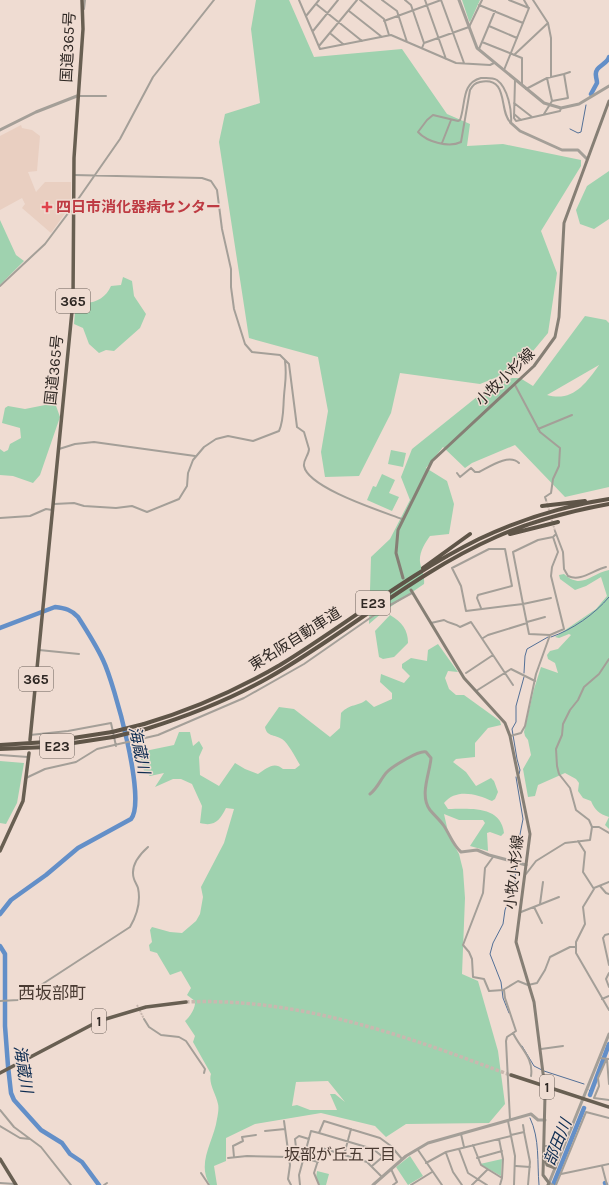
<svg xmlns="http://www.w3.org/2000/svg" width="609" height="1185" viewBox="0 0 609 1185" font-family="Karla,'Noto Sans JP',sans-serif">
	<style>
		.built { fill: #e9cfc1 }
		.green { fill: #9fd2af; fill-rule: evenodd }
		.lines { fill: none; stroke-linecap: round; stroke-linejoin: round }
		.stream { stroke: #537097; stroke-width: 1 }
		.river { stroke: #638fc8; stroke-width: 4.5 }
		.minor-tunnel { stroke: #c9b8af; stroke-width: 2; stroke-dasharray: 2 1; stroke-linecap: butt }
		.trunk-tunnel { stroke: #c9b8af; stroke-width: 3.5; stroke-dasharray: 3.5 2; stroke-linecap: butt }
		.minor { stroke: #a49f98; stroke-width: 2 }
		.tertiary { stroke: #a49f98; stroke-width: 3 }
		.secondary { stroke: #867f75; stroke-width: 3 }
		.trunk { stroke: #685f52; stroke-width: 3.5 }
		.motorway { stroke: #5f5548; stroke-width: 4 }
		.secondary-bridge { stroke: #867f75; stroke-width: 3 }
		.motorway-bridge { stroke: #5f5548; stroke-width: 4 }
		.health-dot { fill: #e0444e; stroke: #efdcd2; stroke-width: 1.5 }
		.labels { text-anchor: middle; stroke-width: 3; stroke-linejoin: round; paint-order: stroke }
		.shield { fill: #efdcd2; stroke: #695e58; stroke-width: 1 }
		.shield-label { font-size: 14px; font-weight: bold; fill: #2f2824 }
		.street-label { font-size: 15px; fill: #2f2824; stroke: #efdcd2 }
		.health-label { font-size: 15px; font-weight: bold; fill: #be3a42; stroke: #efdcd2; text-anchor: start }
		.water-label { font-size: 16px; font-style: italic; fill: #0d2c51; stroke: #efdcd2 }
		.neighbourhood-label { font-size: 16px; fill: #4a3b33; stroke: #efdcd2 }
		.quarter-label { font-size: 17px; fill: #4a3b33; stroke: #efdcd2 }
	</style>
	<rect width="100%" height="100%" fill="#efdcd2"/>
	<path class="built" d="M21 125 22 128 32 130 40 136 37 171 28 172 36 192 45 182H71V205L51 233 22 208 25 204 22 198 0 210V136Z"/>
	<path class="green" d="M256 0H289L314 57 402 49 447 114 470 124 467 146 503 144 581 160V166L541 231 557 273 548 333 519 368 480 384 400 373 391 413 359 476 325 477 321 452 328 411 318 357 249 338 219 142 225 114 260 103 251 29Z
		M462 0H480L470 22 469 21Z
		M609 171V219L594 229 580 224 576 210 587 186Z
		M0 220 16 255 24 261 0 285Z
		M123 277 132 281 134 296 146 314 140 328 114 351 106 350 99 353 89 344 83 328 74 324 76 301C90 306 105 300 111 286L121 285Z
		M585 316 606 320 609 323V487L565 497 515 445 472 463 465 468 443 447 426 468 447 481 454 504 449 534 430 536C425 543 419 552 420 562 421 570 425 575 424 584L383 612 369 624 371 557 390 539 410 500 401 477 412 449 488 388 512 378H520L533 386ZM599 365C585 385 572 402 547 395Z
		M55 403 60 417 40 475 33 483 13 476 0 475V449L4 452 8 450 10 444 21 438 20 428 2 423 5 408 8 406 25 409Z
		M391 450 406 453 403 467 388 464Z
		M382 474 395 480 389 493 399 497 392 511 367 500 373 486 376 487Z
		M609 570V829L605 825 609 817C599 814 595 810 591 801L583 798 578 791 579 783 576 779 565 773 538 785 535 796 528 797 523 769 531 755 528 740 525 736 524 732 534 689 541 667 558 673 555 663 548 659 547 655 550 651 558 649 571 635 569 634 559 638 555 637 596 609 607 596 601 577 586 586 575 590 560 579 559 575 564 574C582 590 590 574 609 570Z
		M390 615C402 622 408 630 408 643L394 657 383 659 379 657 375 631Z
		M438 644 458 672 448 671 445 678 449 689 456 695H464L500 721 501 725 488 728 475 743V757L456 759 453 762 466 772 476 786 491 778 494 781 498 792 495 799 492 801C477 794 456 788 444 803L448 809C469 809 501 805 504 833L501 836 490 832 487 833 488 851 470 846 485 823 483 820H459L444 814 449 836 459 854 463 870 465 898 462 974 478 981 498 1051 505 1104 489 1123 406 1124 386 1137 375 1126 321 1113 255 1124 226 1138V1161L214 1166 217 1185H210C196 1163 214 1141 217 1119 218 1114 219 1108 218 1104 216 1094 208 1083 211 1074L193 1042 195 1036 185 1021C190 1017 196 1007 195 1001L187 995 191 988 181 971 170 975 157 953 150 951 149 945 152 942 150 930 152 927 170 932 182 933 196 921 200 914 203 897 201 887 224 843 234 809 226 808C220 820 215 827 200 823L202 806 192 784 181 779H173L155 787 164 773 150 776 144 771 140 755 145 751 174 745 179 732H190L193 746 199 741 203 748 199 757 200 775 219 786 235 763 245 769 258 774C267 768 274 761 283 769H295L300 765C295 757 289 744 282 739 274 734 267 737 265 727L279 707 294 709 330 737 340 728 341 713C351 703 357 707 366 700L374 707 392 699V693L380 682 381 674 404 683 410 676 402 668V664L411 658 427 661 428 650ZM328 1081 345 1102 335 1094H330L337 1110H310L297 1105 292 1106 296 1082Z
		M0 761 24 763 17 803 6 824 0 823Z
		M410 1156 423 1176 408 1185 396 1167Z
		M502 1159 501 1176 480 1164Z
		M317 1171 329 1174 326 1185H320L316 1178Z"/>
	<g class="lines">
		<path class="stream" d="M570 129 578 133 581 132 586 105
			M551 637C572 630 595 614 609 597
			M524 673 525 656 527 649 548 637
			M519 774 520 770 517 759 512 729 516 722V706L524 677
			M509 1013 503 998 501 982 490 954 493 943 503 924 505 910 515 883 516 855 523 819 516 777
			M522 1046 534 1066 542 1070
			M544 1071 584 1084
			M589 1090 591 1092
			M530 1118C540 1139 537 1162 539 1185"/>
		<path class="river" d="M591 94 597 83C597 80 596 78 596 76 594 66 607 65 609 57
			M0 628 55 607C65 608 72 610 78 617 87 631 96 645 103 660 114 683 147 800 131 819L78 848 46 875 11 900 0 914
			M0 946 5 954V1026L8 1066 11 1093 14 1100 41 1130 62 1143 70 1154 82 1162 99 1185
			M590 1095 609 1044
			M605 1183 606 1185
			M553 1185 584 1108"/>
		<path class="minor-tunnel" d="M546 500 550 513
			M551 517 555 531
			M137 1005 144 1019"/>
		<path class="trunk-tunnel" d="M186 1002C297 997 407 1036 510 1075"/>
		<path class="minor" d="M299 0 320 49 391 35 456 63 490 65 494 63
			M360 0 384 19 389 35
			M382 0 397 11 407 42
			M405 0 411 5 424 43 422 48
			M425 0 446 59
			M441 0 464 63
			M509 0 529 8
			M524 0 528 7
			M533 0 548 23 551 38V77
			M316 4 362 41
			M479 5 523 23
			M84 9 85 0
			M349 11 382 37
			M306 16 319 0
			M384 21 441 0
			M489 26 517 38
			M313 31 338 0
			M331 34 343 44
			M482 42 522 58V84
			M424 43 469 27 482 0
			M319 46 357 0
			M479 49 495 11
			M514 55 548 23
			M504 70 529 8
			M564 74 570 72
			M481 78C486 78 492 77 497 80 508 88 512 111 511 123 498 112 510 76 480 82 475 83 473 85 470 90L461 142C449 148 427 142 418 132L427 120 433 115 458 121 460 120C466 104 461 83 481 78Z
			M515 80 514 118 516 121 560 111 561 108
			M526 89 547 78 564 74 568 98 552 101
			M79 96H106
			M514 103 532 117
			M514 114 521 120
			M544 114 552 101 547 78
			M442 143 451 120
			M74 175 202 178 211 181 217 190 222 229 231 269V287L234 309 245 344 252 352 280 355 289 364 297 427 304 432 309 449C309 455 303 460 304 466 308 488 381 511 402 519
			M74 205 120 139 153 77 214 0
			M0 286 45 244 69 212 74 211
			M515 385 540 432 560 448 559 466 553 479 551 493 545 497 546 500
			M538 429 572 415
			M59 449 75 444 94 442 195 456
			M457 473 460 477 471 468 475 472H479C489 467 509 453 519 463
			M54 504 74 503 84 506 116 508 132 506 147 512 179 499 187 486 188 473 193 460 204 447 216 439 228 436 253 441 279 431C284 420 283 408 284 396 285 382 287 376 285 361
			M0 518 30 516 46 509 52 510
			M555 531 563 552 564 569 568 576C581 582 593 570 606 567
			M481 608 477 598 478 595 512 586 505 549H489L452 568 461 586 466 611 523 604 513 552 538 540 553 537 556 534
			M527 622 545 617
			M431 623 444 620C450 624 455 623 460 627L471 622 513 685
			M550 635 529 634 523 604 551 598
			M483 638 488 635 527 623
			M39 650 79 654
			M466 673 493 655
			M476 691 511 669 535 681
			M30 735 68 731 111 723 116 746
			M510 736 521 733 525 726 536 674 550 635 564 629 551 576 552 567 558 552 553 537
			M0 755 28 757
			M26 778 45 769 76 762 97 749 158 735 244 698 304 664 383 609 412 593
			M592 827H599L609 833
			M578 841 585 852 583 872 594 889 583 907 585 924 576 942V953L609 1010
			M493 857 485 868 483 893 463 945 469 952 472 959 473 977 484 979 489 991 503 990 518 981 528 985 537 983 545 970 550 957 570 947H576
			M526 874 536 861 565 843 590 840 592 827 589 820 576 810 570 788 559 774 557 766 556 749 562 735 563 724 570 710 578 700 584 687 599 674 609 659
			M600 886 606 893 609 894
			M594 888 609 882
			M540 904 543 882
			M534 907 542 923
			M521 912 559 897
			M609 934 605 935 603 938 609 965
			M609 973 606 979 609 987
			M504 990 505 998 516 1031 507 1037 506 1041 510 1120
			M602 999 609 996
			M0 1001 18 1000 130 927C137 915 141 902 138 888 137 885 135 882 134 879 130 867 139 855 148 847
			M144 1019 149 1027 161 1035 179 1037 186 1041 205 1069 204 1073
			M513 1033C520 1048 534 1058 531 1076
			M541 1049 563 1046
			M599 1058 609 1059
			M606 1060 598 1078 599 1086 594 1098 609 1100
			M607 1060 609 1084
			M0 1110 14 1127 41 1147 71 1185
			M284 1121 290 1165 288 1179 291 1185
			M508 1121 515 1156 514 1185
			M523 1125 524 1131
			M0 1126 20 1138 30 1139
			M265 1131 285 1129
			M319 1133 373 1149 383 1157
			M461 1134 464 1147
			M511 1135 524 1132 530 1162 528 1185
			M473 1145 481 1165 502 1178 503 1159 499 1139
			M544 1146H549L562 1151
			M459 1149 468 1173 487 1185
			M418 1150 442 1185
			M446 1153 453 1172 462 1185
			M344 1155 351 1129
			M234 1157 233 1146 243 1141 242 1137 256 1135
			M228 1158 247 1156 289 1157
			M304 1158 297 1156 295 1139 299 1136 309 1139
			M304 1158 318 1162
			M477 1158 502 1151
			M426 1163 446 1152 511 1136
			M372 1166 393 1148
			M516 1166 530 1167
			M602 1166 607 1185
			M391 1169 397 1182 393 1185
			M201 1173 209 1185
			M561 1174 609 1164
			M0 1183 15 1184
			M549 1183 553 1185
			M104 1185 107 1183
			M300 1185 299 1175 311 1131 319 1133 324 1121 380 1138 391 1146 402 1159
			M319 1185 314 1173 322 1148 367 1162 382 1177
			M411 1185 432 1172
			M472 1185 487 1170
			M500 1185 502 1178
			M556 1185 586 1112 609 1118"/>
		<path class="tertiary" d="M459 0 477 48 544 103 561 108 579 104 609 86
			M511 123 520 131 562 150H578L587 159
			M0 130 36 112 77 96
			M370 794C378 788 381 778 387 772 393 766 419 750 426 752L431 758C430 773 419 795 430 810 434 815 440 820 444 826 450 835 453 845 461 852L477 850 489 855 526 865
			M549 1183 609 1034
			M373 1185 406 1156 428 1143 531 1114 538 1120H545"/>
		<path class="secondary" d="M403 578 396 553 398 530 432 461 534 366 555 337 559 317 564 223 609 101
			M411 590 464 678 505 723 510 736 530 834 516 942 534 1002 544 1081
			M545 1096 543 1175 549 1183 548 1185
			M545 1158 547 1165 555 1168"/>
		<path class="trunk" d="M30 740 73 301 74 158 83 29 82 0
			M0 851 23 801 29 753
			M0 1073 99 1021 146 1007 186 1002
			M511 1075 609 1107
			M0 1159 16 1185"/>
		<path class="motorway" d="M542 506 585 501
			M510 534 558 522
			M423 568 470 534
			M144 724C191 710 237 690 280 665 347 624 408 574 479 539 521 519 564 506 609 499
			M146 729C188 716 229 700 268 678 346 634 414 573 496 537 532 521 570 511 609 504
			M0 745 47 742 112 732
			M0 749 47 747 113 737"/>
		<path class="secondary-bridge" d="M544 1081 545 1096"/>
		<path class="motorway-bridge" d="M112 732 144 724
			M113 737 146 729"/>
	</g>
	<path class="health-dot" d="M45 201h4v4h4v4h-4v4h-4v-4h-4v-4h4z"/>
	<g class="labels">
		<g class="shield">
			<rect x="56" y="289" width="34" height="24" rx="3"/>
			<rect x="356" y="591" width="34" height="24" rx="3"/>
			<rect x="19" y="667" width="34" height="24" rx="3"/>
			<rect x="40" y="734" width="34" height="24" rx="3"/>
			<rect x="92" y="1009" width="14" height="24" rx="3"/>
			<rect x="540" y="1075" width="14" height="24" rx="3"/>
		</g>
		<g class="shield-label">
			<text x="73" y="306">365</text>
			<text x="373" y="608">E23</text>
			<text x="36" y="684">365</text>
			<text x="57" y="751">E23</text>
			<text x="99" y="1026">1</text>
			<text x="547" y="1092">1</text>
		</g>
		<g class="street-label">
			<text transform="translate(68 47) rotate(-87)" y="5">国道365号</text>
			<text transform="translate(54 370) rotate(-84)" y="5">国道365号</text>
			<text transform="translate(505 377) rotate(-44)" y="5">小牧小杉線</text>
			<text transform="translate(295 639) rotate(-32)" y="5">東名阪自動車道</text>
			<text transform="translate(514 872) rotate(-84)" y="5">小牧小杉線</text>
		</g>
		<g class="health-label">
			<text x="56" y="212">四日市消化器病センター</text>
		</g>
		<g class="water-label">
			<text transform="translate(140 750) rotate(78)" y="6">海蔵川</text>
			<text transform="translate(24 1069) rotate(81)" y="6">海蔵川</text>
			<text transform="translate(557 1142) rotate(-68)" y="6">部田川</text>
		</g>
		<g class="neighbourhood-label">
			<text x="340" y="1160">坂部が丘五丁目</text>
		</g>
		<g class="quarter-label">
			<text x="52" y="999">西坂部町</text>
		</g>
	</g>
</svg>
